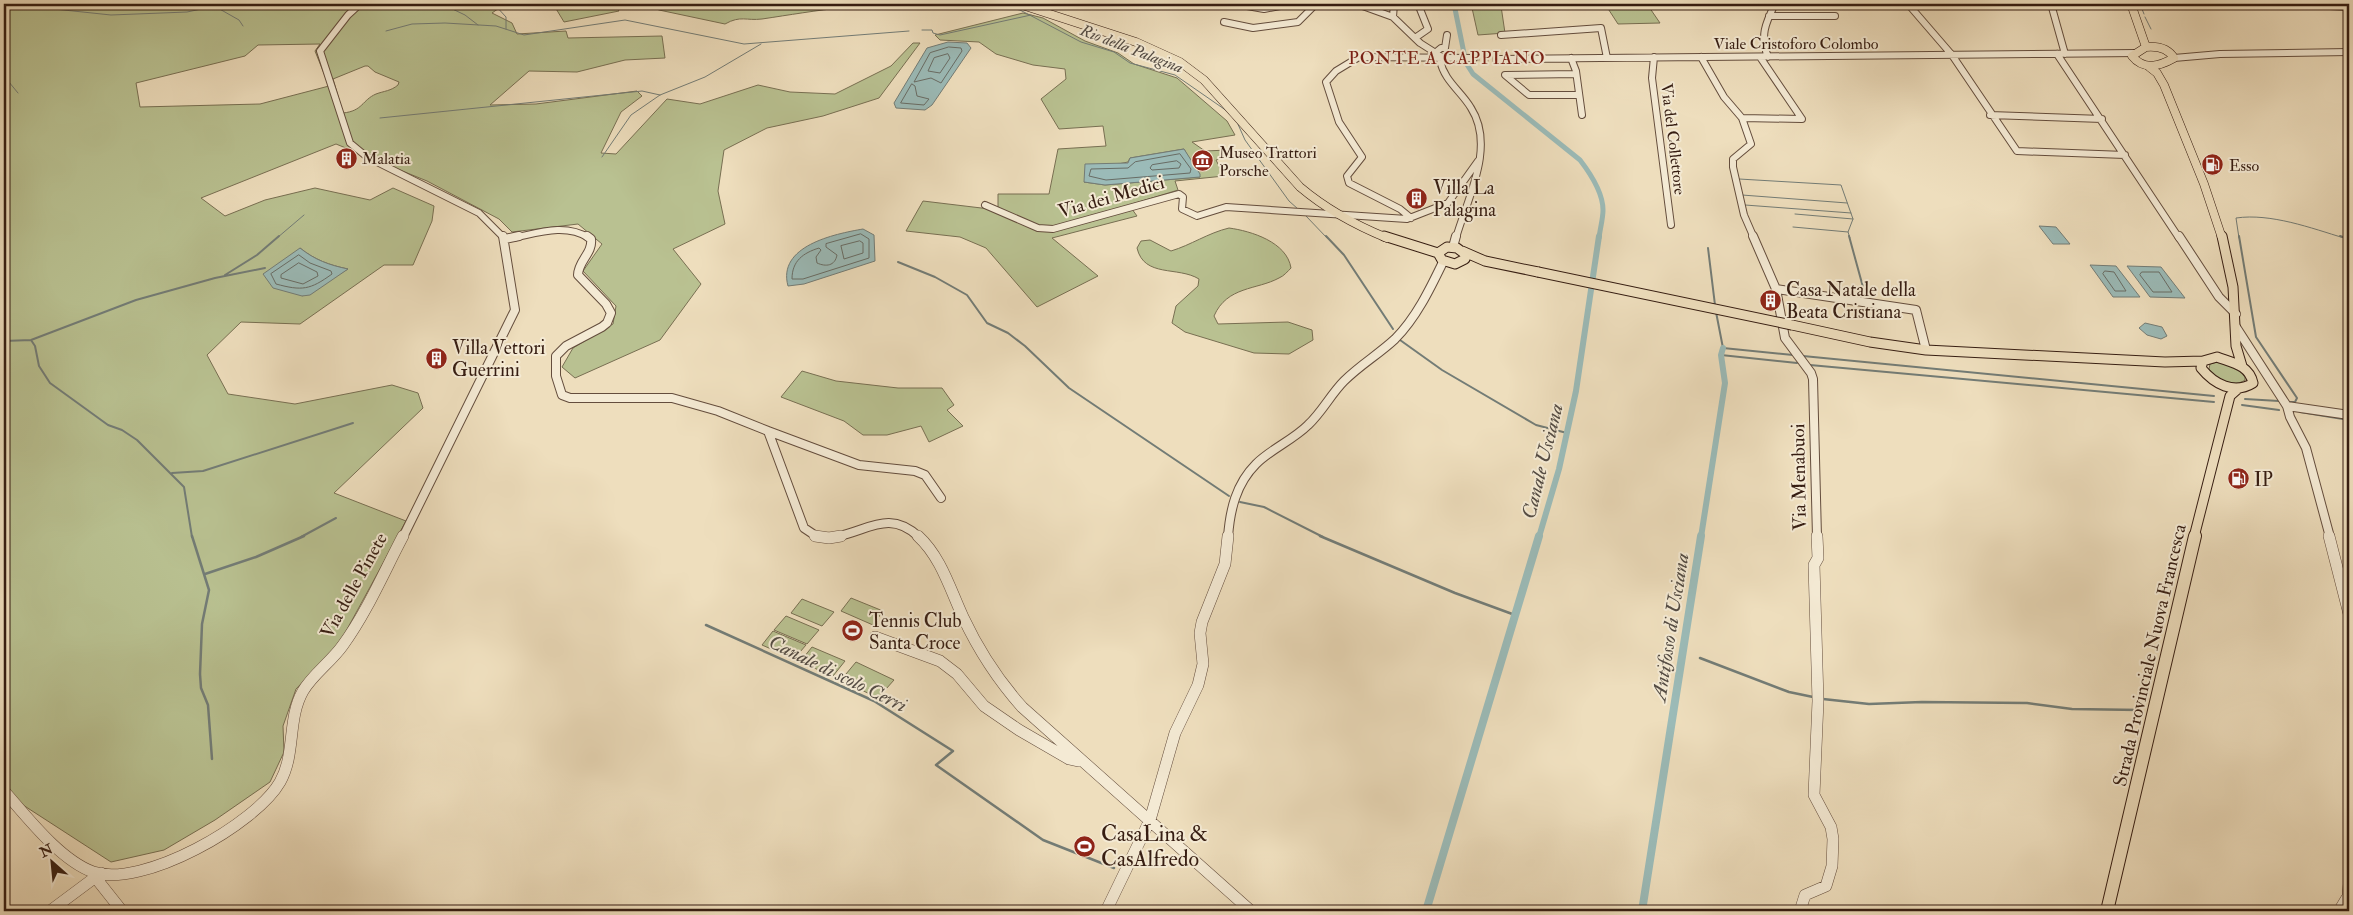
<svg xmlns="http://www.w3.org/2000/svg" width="2353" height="915" viewBox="0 0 2353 915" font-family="'IM FELL Double Pica',serif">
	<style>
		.green { fill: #b9c191; stroke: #786f52; fill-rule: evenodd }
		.water { fill: #9bbbb8; stroke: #737c76 }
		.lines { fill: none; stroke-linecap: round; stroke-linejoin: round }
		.shore { stroke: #686c65; stroke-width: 1 }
		.stream-far2 { stroke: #737c76; stroke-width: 1 }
		.stream-far1 { stroke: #737c76; stroke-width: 2 }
		.stream { stroke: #737c76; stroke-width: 2.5 }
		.canal-far2 { stroke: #9bbbb8; stroke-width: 5 }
		.canal-far1 { stroke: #9bbbb8; stroke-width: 6 }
		.canal { stroke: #9bbbb8; stroke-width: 8 }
		.minor-tunnel { stroke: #c9b79b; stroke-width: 6; stroke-dasharray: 6 3; stroke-linecap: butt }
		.minor-far2-casing { stroke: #644d3d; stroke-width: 8 }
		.minor-far1-casing { stroke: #644d3d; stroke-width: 10 }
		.minor-casing { stroke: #644d3d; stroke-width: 12 }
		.major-far2-casing { stroke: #361d12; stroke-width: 9 }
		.major-far1-casing { stroke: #361d12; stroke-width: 11 }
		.major-casing { stroke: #361d12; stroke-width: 14 }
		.minor-far2 { stroke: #f4ead4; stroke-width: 6 }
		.minor-far1 { stroke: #f4ead4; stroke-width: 8 }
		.minor { stroke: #f4ead4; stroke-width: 11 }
		.major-far2 { stroke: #eedebd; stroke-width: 8 }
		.major-far1 { stroke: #eedebd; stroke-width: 9 }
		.major { stroke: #eedebd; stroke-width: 12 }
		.major-bridge-casing { stroke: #361d12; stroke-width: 11; stroke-linecap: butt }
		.major-bridge { stroke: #eedebd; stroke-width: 9 }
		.labels { text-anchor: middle; stroke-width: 4; stroke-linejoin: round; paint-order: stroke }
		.far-street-label { font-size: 16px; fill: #361d12; stroke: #f4ead4 }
		.far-water-label { font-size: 16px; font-style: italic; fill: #544c44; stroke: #f4ead4 }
		.far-poi-label { font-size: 16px; fill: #361d12; stroke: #f4ead4; text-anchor: start }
		.far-quarter-label { font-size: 18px; letter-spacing: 1px; fill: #7a1f14; stroke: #f4ead4 }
		.poi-label { font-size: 19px; fill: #361d12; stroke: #f4ead4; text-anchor: start }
		.street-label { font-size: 19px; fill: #361d12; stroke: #f4ead4 }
		.water-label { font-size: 20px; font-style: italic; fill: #544c44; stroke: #f4ead4 }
		.near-poi-label { font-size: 22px; fill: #361d12; stroke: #f4ead4; text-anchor: start }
	</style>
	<rect width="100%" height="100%" fill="#eedebd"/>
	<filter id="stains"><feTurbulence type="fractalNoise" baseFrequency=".004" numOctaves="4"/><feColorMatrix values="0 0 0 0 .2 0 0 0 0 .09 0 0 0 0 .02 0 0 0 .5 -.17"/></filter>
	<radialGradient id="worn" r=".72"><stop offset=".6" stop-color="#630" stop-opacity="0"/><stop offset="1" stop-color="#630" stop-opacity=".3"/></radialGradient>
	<path class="green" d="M4 4H615L619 11 564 22 555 7 532 4H505L492 13 512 23 517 34 566 31 568 38 662 36 665 58 625 60 577 72 529 71 490 105 536 104 637 91 642 96 621 112 601 153 616 154 667 99 700 104 758 85 790 92 835 94 891 66 913 43H920L879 98 823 116 767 128 724 150 718 191 725 224 673 249 701 284 660 340 575 378 562 367 573 348 613 324 616 306 583 271 602 244 578 224 512 232 499 219 427 181 336 144 201 198 225 216 265 200 315 188 370 200 393 188 434 206 432 221 413 265H384L300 324 241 322 207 355 228 394 295 404 392 385 418 393 423 408 334 493 406 521 339 644 296 689 283 726 284 752 270 782 215 820 164 850 111 862 6 794 4 795ZM320 44 315 51 329 86 260 104 140 107 136 83 245 56 258 45ZM365 66H368L375 72 399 82 398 85C391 91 384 91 376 94 362 100 363 111 343 113L333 79ZM300 248C315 260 329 265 348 269L302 296Z
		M645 4H932L926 8C872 0 816 11 762 19 746 21 741 15 725 24L659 10Z
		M1605 4H1647L1660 23 1618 24Z
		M1474 6H1501L1505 33 1478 35 1472 8Z
		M1023 13 1043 18 1085 41 1118 53 1134 64 1177 78 1227 121 1235 135 1192 142 1205 151 1228 150 1232 156 1216 160 1224 176 1175 181 1178 190 1129 205 1137 216 1052 238 1098 276 1037 307 986 248 960 237 906 231 923 201 998 210V194H1049L1058 149 1106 146 1103 126 1059 129 1041 99 1066 79 1065 69 1033 65 996 54 979 42 940 40 935 35ZM1184 149 1200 177 1105 185 1084 182 1118 164 1128 162 1130 158Z
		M1229 228C1251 231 1287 242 1291 268 1288 271 1284 276 1279 278 1257 290 1227 286 1214 316L1218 324 1288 322 1312 330 1313 340 1289 354 1254 353 1185 332 1172 323 1176 306 1198 286 1199 279C1178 266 1144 278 1137 248L1141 241 1150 240 1171 251C1191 245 1208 233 1229 228Z
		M2217 362 2227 363 2245 374V380C2234 388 2216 380 2209 369L2210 364Z
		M802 371 836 381 898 388H942L954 405 947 410 963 426 929 442 921 426 887 435H863L844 421 781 397Z
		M851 598 883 611 873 625 841 611Z
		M802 599 834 612 822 626 791 613Z
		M786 616 819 630 807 644 774 630Z
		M773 631 806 645 794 659 762 645Z
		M812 647 845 661 833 676 800 662Z
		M856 662 894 680 878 698 841 680Z"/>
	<path class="water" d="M948 42 967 43 971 48 932 105 925 110 896 108 894 103 927 48Z
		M1184 149 1200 174V177L1105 185 1084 182 1085 164 1128 163 1130 158Z
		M2039 226 2056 227 2070 244H2053Z
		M863 229 874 235 875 261 804 284 788 286C777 246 834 234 863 229Z
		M300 248C315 260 329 265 348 269L310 295 302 296 273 288 263 274Z
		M2090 265 2116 266 2140 297H2113Z
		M2127 266 2161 267 2185 298 2150 297Z
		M2145 323 2162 327 2167 336 2161 339 2147 335 2139 328Z"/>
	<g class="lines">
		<path class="shore" d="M949 47 961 48 962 51 941 83 931 78 914 82 930 53Z
			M948 54 950 58 940 73 928 71 934 58Z
			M912 84 915 86 917 96 929 99 924 105 901 103Z
			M1180 154 1191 169 1190 173 1106 180 1089 176 1091 169 1128 168 1135 162Z
			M1177 161 1181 164 1179 168 1152 170 1150 168 1152 165Z
			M861 234 869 239V258L803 279H792C792 261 803 253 819 248L821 250 816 257 817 263C826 267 835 266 837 255L826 247V244Z
			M860 241 863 243V253L844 259 841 246Z
			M299 255 310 263 331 271 332 274C310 290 302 291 276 284L271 274Z
			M299 263 317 272 318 276 303 284 281 278V275Z
			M2105 271 2114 272 2126 291H2115L2103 274Z
			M2142 272H2159L2172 292H2153L2140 275Z"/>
		<path class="stream-far2" d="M7 4 111 15 187 12 225 4
			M442 4 465 15 478 25
			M494 4 506 17V29
			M2140 4 2144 14
			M993 5 1020 10 1081 42 1114 52 1130 63 1175 75 1227 111
			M216 7 239 20 243 26
			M2145 17 2151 29
			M922 30H932L933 33 940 35 1031 15
			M386 31 412 24 445 23 496 26 524 35 625 20 744 44 909 31
			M4 76 18 93
			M380 118 642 91 660 95
			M1237 122 1245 140 1289 201 1298 209
			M602 157 631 115 660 95 705 77 761 44
			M1739 179 1841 185 1853 219 1848 232 1850 238
			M1742 195 1847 203
			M1745 205 1851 213
			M1795 214 1853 219
			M1306 216 1327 238
			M1793 227 1848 232
			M277 238 304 215
			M2239 238 2236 218C2271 213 2311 228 2344 238"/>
		<path class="stream-far1" d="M1326 236 1344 255 1393 329
			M1849 236 1866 298
			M2239 236 2256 337 2297 398 2295 402H2290
			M2340 236 2349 239
			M1708 248 1715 305
			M898 262 935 277 967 295 987 323 1008 333 1025 346 1069 388 1229 496
			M225 275 257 255 279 236
			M1716 312 1723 348 1793 355
			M31 340 35 346 39 366 50 383 108 425 122 430 137 440 184 487 192 537
			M1400 340 1442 370 1536 425 1567 433
			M4 341 31 340 136 300 215 278 265 268
			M1721 355 1797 363
			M1803 356 2214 396
			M1810 365 2214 402
			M2245 399 2279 401
			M2242 405 2279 410
			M2300 412 2349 420
			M172 473 203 471 353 423
			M1240 502 1264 507 1323 537
			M301 537 336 518"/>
		<path class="stream" d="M192 536 209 590 202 624 200 674 201 688 208 705 212 759
			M1320 536 1455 593 1515 615
			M205 574 256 557 304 536
			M706 625 874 701 953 751 936 765 1043 840 1114 868
			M1700 658 1789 692 1813 697
			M1823 699 1869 704 1922 702 2027 703 2072 709 2140 710"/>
		<path class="canal-far2" d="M1454 4 1466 63 1473 74 1580 160C1590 173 1603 193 1603 210 1603 219 1600 229 1599 238"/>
		<path class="canal-far1" d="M1539 537 1559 469 1576 391 1599 236
			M1701 537 1725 383 1721 355 1723 348"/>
		<path class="canal" d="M1426 911 1539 536
			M1642 911 1701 536"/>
		<path class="minor-tunnel" d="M1474 58 1499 59"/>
		<defs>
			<path id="minor-far2" d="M360 4 348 15 320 51 350 143 367 157 479 213 504 238
				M1236 4 1264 9 1291 4
				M1357 4 1393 17
				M1394 4 1393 17 1420 43 1442 57
				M1908 4 1952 55 2017 151 2125 155
				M2051 4 2065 54
				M2292 4 2349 7
				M1769 16H1835
				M1224 22 1253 28 1298 22 1316 4
				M1501 35 1601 28 1607 58
				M1415 38 1428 29 1418 4
				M1435 53 1441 48H1445L1447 35
				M2057 54 2179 238
				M1442 57 1440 60C1444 81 1461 91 1471 108 1496 147 1467 199 1456 238
				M1654 57 1652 78 1671 225
				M1701 57 1724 97 1742 118 1751 144 1733 159V167L1744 215 1754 238
				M1768 57C1760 36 1765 24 1775 4
				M1571 58 1576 71 1582 115
				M2174 58 2220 54 2349 52
				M1499 59 2137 53
				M1576 74 1505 75 1529 95H1579
				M1990 115 2102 119
				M1742 118 1802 119 1760 57
				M985 205 1038 228 1053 229 1179 194 1183 197 1182 209 1197 216 1226 207 1407 219 1448 203 1478 161
				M1411 218 1400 209 1349 183 1347 176 1362 157 1339 122 1326 82 1336 71 1359 57 1474 58
				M513 238C538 233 565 223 589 238"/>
			<path id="minor-far1" d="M587 236 591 239C593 253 578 261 578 275L606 304 611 313 607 323 602 327 566 346 556 356V376L562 395 570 398H672L718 411 768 431 804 528 816 536 821 537
				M1753 236 1776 289 1785 338 1811 373 1813 379 1817 537
				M2179 236 2219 297 2236 314
				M505 239 519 236
				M1453 247 1456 236
				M1776 289 1916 310 1926 350
				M2236 327 2287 406 2290 417 2306 448 2330 537
				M2287 406 2349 415
				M768 431 859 465 915 471 925 475 941 498
				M403 537 515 310 503 236
				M835 537C868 531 889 509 919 537
				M1228 537C1230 510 1236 484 1256 464 1271 449 1293 440 1308 425 1322 412 1331 394 1344 381 1360 365 1379 354 1395 339 1416 318 1430 289 1443 262"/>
			<path id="minor" d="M815 536 829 538 841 536
				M918 536C941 557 950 589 963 617 978 649 998 680 1022 707L1251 911
				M2329 536 2349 614
				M875 637 940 661 957 674 984 706 1019 730 1069 759 1078 761
				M4 791C27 817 60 860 93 872 142 889 256 824 280 782 296 754 287 719 303 691 313 674 331 662 343 645 367 612 384 572 403 536
				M101 873 99 882 122 911
				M50 911 101 873
				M1106 911 1150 820 1175 733 1198 685 1203 664 1200 633 1202 622 1225 564 1228 536
				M1800 911 1805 895 1826 886 1832 866 1833 839 1831 827 1814 795 1818 701 1814 565 1818 558 1817 536
				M2339 911 2348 896 2349 884"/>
			<path id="major-far2" d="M1019 4 1136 42 1180 62 1204 80 1300 187C1326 209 1355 225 1387 238
				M2131 4 2146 47
				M2146 47C2157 46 2168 48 2174 58 2160 66 2144 71 2132 56Z
				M2148 66 2157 73 2164 85 2204 184 2222 238"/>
			<path id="major-far1" d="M1384 236 1438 253
				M2222 236 2233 287 2236 346 2242 366
				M1447 247 1457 248 1465 254V259L1455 264 1442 260 1438 253Z
				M1462 251 1485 261 1538 272
				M1792 325 1870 342 1926 350 2165 362 2203 361
				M2217 357C2233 363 2249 365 2253 383 2234 395 2214 384 2201 368L2203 361Z
				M2194 537 2230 396 2239 388"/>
			<path id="major" d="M2107 911 2195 536"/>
		</defs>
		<use href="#minor-far2" class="minor-far2-casing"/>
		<use href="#minor-far1" class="minor-far1-casing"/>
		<use href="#minor" class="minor-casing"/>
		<use href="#major-far2" class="major-far2-casing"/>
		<use href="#major-far1" class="major-far1-casing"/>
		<use href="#major" class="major-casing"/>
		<use href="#minor-far2" class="minor-far2"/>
		<use href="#minor-far1" class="minor-far1"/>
		<use href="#minor" class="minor"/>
		<use href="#major-far2" class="major-far2"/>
		<use href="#major-far1" class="major-far1"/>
		<use href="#major" class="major"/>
		<defs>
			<path id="major-bridge" d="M1538 272 1792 325"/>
		</defs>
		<use href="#major-bridge" class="major-bridge-casing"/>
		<use href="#major-bridge" class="major-bridge"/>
	</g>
	<defs>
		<symbol id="building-disc" viewBox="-11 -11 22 22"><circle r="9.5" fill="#8f2418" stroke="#f4ead4"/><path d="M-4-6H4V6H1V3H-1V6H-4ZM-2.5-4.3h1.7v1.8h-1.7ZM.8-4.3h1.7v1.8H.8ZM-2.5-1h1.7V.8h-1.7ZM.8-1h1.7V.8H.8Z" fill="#fff"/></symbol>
		<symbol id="museum-disc" viewBox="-11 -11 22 22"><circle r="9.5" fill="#8f2418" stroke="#f4ead4"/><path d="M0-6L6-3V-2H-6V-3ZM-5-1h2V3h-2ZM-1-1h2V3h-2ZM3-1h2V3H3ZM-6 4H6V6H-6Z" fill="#fff"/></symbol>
		<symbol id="fuel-disc" viewBox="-11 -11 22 22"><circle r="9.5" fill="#8f2418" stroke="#f4ead4"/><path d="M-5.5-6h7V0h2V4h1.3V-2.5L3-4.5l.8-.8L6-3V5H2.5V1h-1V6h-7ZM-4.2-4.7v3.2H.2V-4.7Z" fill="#fff"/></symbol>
		<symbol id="stadium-disc" viewBox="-11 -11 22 22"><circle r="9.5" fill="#8f2418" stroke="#f4ead4"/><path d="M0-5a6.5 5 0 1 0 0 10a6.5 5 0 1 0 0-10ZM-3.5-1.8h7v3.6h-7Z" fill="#fff"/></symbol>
	</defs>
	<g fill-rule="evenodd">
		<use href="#building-disc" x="334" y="146" width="25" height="25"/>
		<use href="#museum-disc" x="1190" y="148" width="25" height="25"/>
		<use href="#fuel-disc" x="2200" y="152" width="25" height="25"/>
		<use href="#building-disc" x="1404" y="186" width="25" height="25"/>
		<use href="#building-disc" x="1758" y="288" width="25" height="25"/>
		<use href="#building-disc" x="424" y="346" width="25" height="25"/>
		<use href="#fuel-disc" x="2226" y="466" width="25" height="25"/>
		<use href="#stadium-disc" x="840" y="618" width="25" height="25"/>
		<use href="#stadium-disc" x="1072" y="834" width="25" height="25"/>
	</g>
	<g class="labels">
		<g class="far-street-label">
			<text x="1796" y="49">Viale Cristoforo Colombo</text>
			<text transform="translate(1674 139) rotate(83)" y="6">Via del Collettore</text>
		</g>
		<g class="far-water-label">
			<text transform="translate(1132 48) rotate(21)" y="6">Rio della Palagina</text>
		</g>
		<g class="far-poi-label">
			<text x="1219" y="158">Museo Trattori<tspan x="1219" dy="18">Porsche</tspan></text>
			<text x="362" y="164">Malatia</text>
			<text x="2229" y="171">Esso</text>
		</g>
		<g class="far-quarter-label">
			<text x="1447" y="64">PONTE A CAPPIANO</text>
		</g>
		<g class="poi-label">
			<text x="1433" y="194">Villa La<tspan x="1433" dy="22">Palagina</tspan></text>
			<text x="1786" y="296">Casa Natale della<tspan x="1786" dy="22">Beata Cristiana</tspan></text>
			<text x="452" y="354">Villa Vettori<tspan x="452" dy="22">Guerrini</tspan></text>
			<text x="2254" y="486">IP</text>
			<text x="869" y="627">Tennis Club<tspan x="869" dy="22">Santa Croce</tspan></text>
		</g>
		<g class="street-label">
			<text transform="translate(1111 196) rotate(-16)" y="7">Via dei Medici</text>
			<text transform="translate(1798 477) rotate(-91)" y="7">Via Menabuoi</text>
			<text transform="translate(353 585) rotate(-61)" y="7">Via delle Pinete</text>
			<text transform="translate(2149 655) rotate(-77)" y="7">Strada Provinciale Nuova Francesca</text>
		</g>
		<g class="water-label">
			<text transform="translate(1542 461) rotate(-76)" y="7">Canale Usciana</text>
			<text transform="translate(1670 627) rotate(-81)" y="7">Antifosso di Usciana</text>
			<text transform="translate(838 673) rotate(26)" y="7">Canale di scolo Cerri</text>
		</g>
		<g class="near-poi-label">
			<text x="1101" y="841">CasaLina &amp;<tspan x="1101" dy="25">CasAlfredo</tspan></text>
		</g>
	</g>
	<rect width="2353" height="915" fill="none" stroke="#eedebd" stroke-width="20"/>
	<rect x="5" y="5" width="2343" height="905" fill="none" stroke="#361d12" stroke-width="2.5"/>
	<rect x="10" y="10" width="2333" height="895" fill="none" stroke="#361d12"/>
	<g transform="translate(52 862) rotate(333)" stroke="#f4ead4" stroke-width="4" paint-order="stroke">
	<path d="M0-4L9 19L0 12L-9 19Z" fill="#361d12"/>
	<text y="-8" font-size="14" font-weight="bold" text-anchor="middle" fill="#361d12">N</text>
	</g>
	<rect width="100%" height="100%" filter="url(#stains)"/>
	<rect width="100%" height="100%" fill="url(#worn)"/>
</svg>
